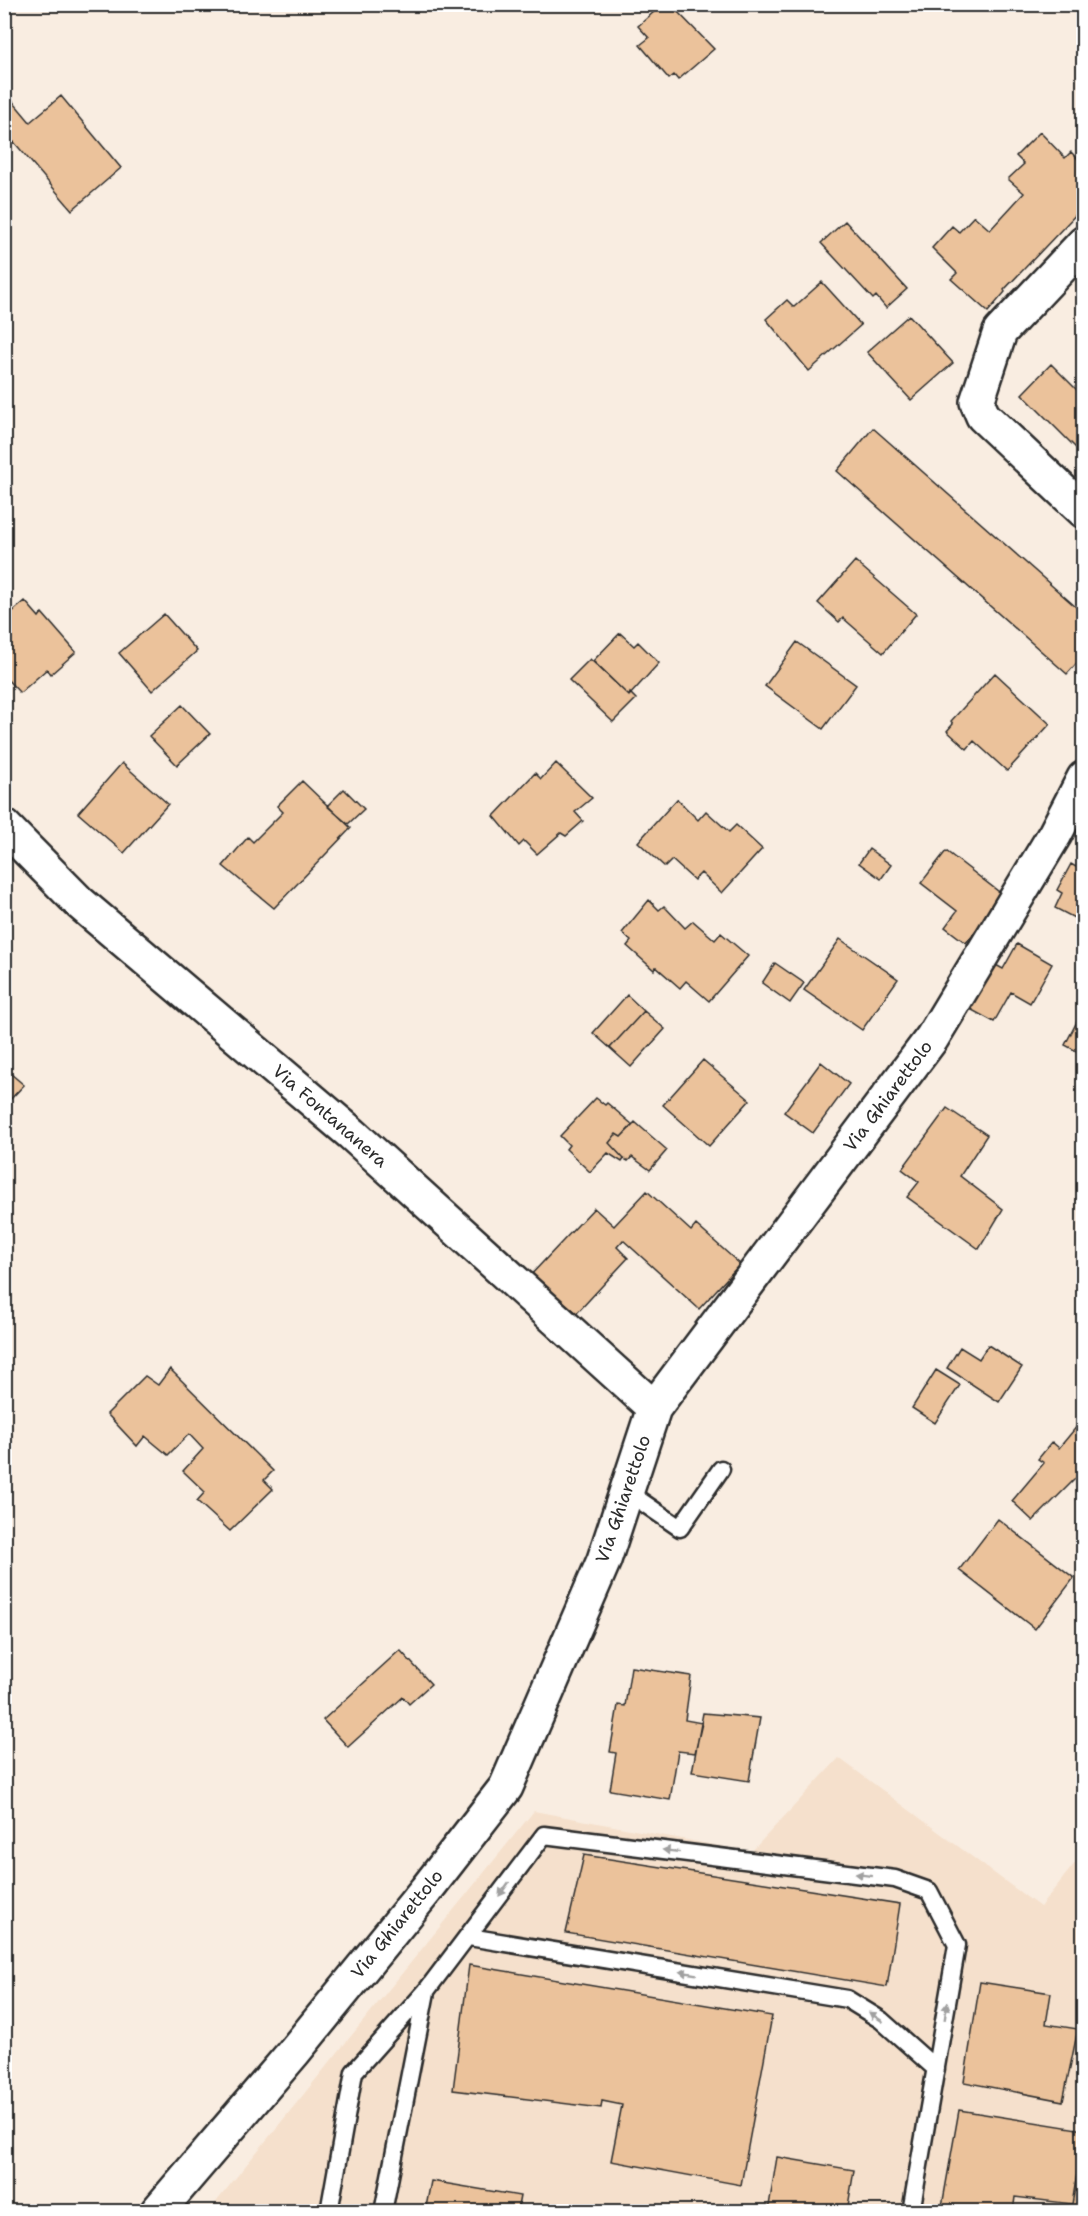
<svg xmlns="http://www.w3.org/2000/svg" width="1088" height="2216" viewBox="0 0 1088 2216" font-family="'Shantell Sans',sans-serif">
	<style>
		.built { fill: #f5e0cc }
		.building { fill: #ebc29b; stroke: #2b2b2b; stroke-width: 1.5 }
		.lines { fill: none; stroke-linecap: round; stroke-linejoin: round }
		.lane-casing { stroke: #2b2b2b; stroke-width: 21 }
		.street-casing { stroke: #2b2b2b; stroke-width: 38 }
		.lane { stroke: #fff; stroke-width: 16 }
		.street { stroke: #fff; stroke-width: 33 }
		.oneway { fill: #a0a0a0 }
		.labels { text-anchor: middle; stroke-width: 5; stroke-linejoin: round; paint-order: stroke }
		.street-label { font-size: 18px; fill: #2b2b2b; stroke: #fff }
	</style>
	<rect width="100%" height="100%" fill="#f9ede1"/>
	<filter id="ink" filterUnits="userSpaceOnUse"><feTurbulence type="fractalNoise" baseFrequency=".0167" numOctaves="2"/><feDisplacementMap in="SourceGraphic" scale="12" xChannelSelector="R" yChannelSelector="G"/><feConvolveMatrix kernelMatrix="1 2 1 2 8 2 1 2 1" color-interpolation-filters="sRGB"/></filter>
	<g filter="url(#ink)">
		<path class="built" d="M839 1758 1040 1907 1083 1853V2211L208 2212 534 1811 751 1852Z"/>
		<path class="building" d="M663 4H670L714 49 678 80 674 75 669 79 640 45 649 38 638 26Z
			M4 91 30 122 61 96 121 168 72 210 14 142 4 151Z
			M1040 132 1065 158 1071 152 1084 165V206L1004 290 1005 292 988 312 951 279 957 273 932 248 952 226 959 232 974 216 990 230 1024 193 1008 179 1024 164 1016 156Z
			M845 221 907 289 886 308 876 296 873 299 821 243Z
			M822 282 861 325 809 371 766 319 787 300 794 307Z
			M909 315 953 363 911 400 867 352Z
			M1051 364 1084 397V456L1022 394Z
			M873 428 1084 614V655L1067 674 837 471Z
			M855 561 916 614 883 653 843 618 839 622 818 603Z
			M25 601 39 617 42 613 76 652 51 674 47 669 20 693 4 676V619Z
			M164 614 197 651 152 691 119 653Z
			M620 633 634 646 638 642 659 663 629 696 593 661Z
			M797 642 856 685 823 729 765 686Z
			M590 659 629 696 630 693 636 699 613 722 569 680Z
			M995 673 1050 724 1007 771 974 741 967 749 947 731 953 724 951 721Z
			M182 705 210 734 177 765 149 736Z
			M122 763 168 804 124 853 78 813Z
			M556 763 592 798 575 812 583 821 566 836 561 833 537 854 524 841 519 846 494 816 535 773 541 779Z
			M302 781 351 828 274 908 223 866 248 837 253 842 283 812 277 806Z
			M344 789 364 809 348 824 327 806Z
			M677 799 698 820 706 811 729 832 736 825 762 849 722 893 701 873 694 880 672 860 665 867 638 842Z
			M869 849 891 865 881 879 859 863Z
			M946 851 1003 895 966 943 945 927 957 911 921 883Z
			M1084 853V923L1055 908 1062 893 1057 890 1071 864 1076 867Z
			M649 900 659 910 664 906 685 928 693 921 715 940 721 933 748 956 709 1001 686 981 680 988 656 967 654 970 627 946 631 941 622 933Z
			M840 939 898 979 862 1030 804 990Z
			M1017 944 1052 964 1030 1003 1011 992 994 1022 970 1009 994 964 1003 969Z
			M775 963 804 983 790 1003 762 983Z
			M627 995 644 1011 610 1048 593 1033Z
			M1084 1008V1055L1065 1045Z
			M644 1011 665 1029 631 1067 610 1048Z
			M703 1060 750 1100 709 1146 663 1105Z
			M821 1062 849 1084 813 1133 784 1112Z
			M4 1068 24 1085 4 1106Z
			M596 1098 605 1105 607 1103 633 1125 621 1137 616 1134 609 1143 624 1159 622 1162 608 1153 590 1172 566 1149 569 1145 560 1136Z
			M947 1108 987 1135 960 1176 1003 1209 979 1249 907 1197 919 1182 902 1169Z
			M635 1122 667 1150 650 1170 632 1157 628 1161 624 1159 609 1143 616 1134 621 1137Z
			M647 1191 691 1231 696 1225 740 1264 699 1309 623 1240 617 1247 628 1258 577 1313 566 1304 560 1312 526 1280 594 1208 614 1226Z
			M988 1345 1022 1367 999 1402 947 1368 960 1347 979 1359Z
			M170 1369 273 1471 264 1480 273 1489 230 1531 197 1501 205 1492 183 1471 203 1449 189 1434 168 1455 145 1436 137 1446 107 1414 145 1376 158 1385Z
			M936 1370 960 1385 935 1423 912 1408Z
			M1083 1419 1084 1470 1033 1521 1012 1501 1044 1463 1038 1459 1052 1442 1059 1448Z
			M998 1519 1074 1578 1035 1629 959 1570Z
			M400 1650 431 1684 409 1704 403 1697 348 1747 323 1720Z
			M631 1667 691 1676 685 1720 702 1723 695 1753 678 1751 670 1800 610 1790 616 1753 610 1752 618 1705 625 1706Z
			M703 1713 760 1718 749 1781 692 1772Z
			M584 1855 900 1904 887 1987 566 1933Z
			M469 1965 772 2016 741 2185 611 2161 622 2105 602 2101 601 2108 453 2090Z
			M980 1982 1051 1993 1046 2024 1078 2029 1063 2101 964 2082Z
			M959 2110 1084 2130 1072 2204 1015 2197 1013 2212H941Z
			M1084 2140V2212H1070L1072 2204Z
			M777 2157 854 2170 847 2212H768Z
			M431 2181 520 2196 517 2212H425Z"/>
		<g class="lines">
			<defs>
				<path id="lane" d="M626 1491 680 1528 721 1469
					M469 1937 847 1999 881 2020 936 2069
					M329 2212 354 2072 426 1991 544 1835 895 1879 929 1891 957 1945 911 2212
					M383 2212 426 1992"/>
				<path id="street" d="M1084 243 1000 332 977 402 983 416 1084 511
					M4 826 80 903 352 1134 654 1408
					M157 2212 293 2053 426 1890 506 1787 604 1560 654 1408 932 1038 1055 834 1084 778"/>
			</defs>
			<use href="#lane" class="lane-casing"/>
			<use href="#street" class="street-casing"/>
			<use href="#lane" class="lane"/>
			<use href="#street" class="street"/>
		</g>
		<defs><path id="oneway-solid" d="M-6-.8H1V-3.2L6.5 0L1 3.2V.8H-6Z" transform="scale(1.5)"/></defs>
		<g class="oneway">
			<use href="#oneway-solid" transform="translate(671 1851) rotate(-173)"/>
			<use href="#oneway-solid" transform="translate(864 1875) rotate(-173)"/>
			<use href="#oneway-solid" transform="translate(504 1889) rotate(126)"/>
			<use href="#oneway-solid" transform="translate(688 1973) rotate(-171)"/>
			<use href="#oneway-solid" transform="translate(946 2011) rotate(-81)"/>
			<use href="#oneway-solid" transform="translate(876 2017) rotate(-146)"/>
		</g>
	</g>
	<g class="labels">
		<g class="street-label">
			<text transform="translate(888 1096) rotate(-53)" y="6">Via Ghiarettolo</text>
			<text transform="translate(330 1116) rotate(41)" y="6">Via Fontananera</text>
			<text transform="translate(623 1499) rotate(-71)" y="6">Via Ghiarettolo</text>
			<text transform="translate(397 1924) rotate(-51)" y="6">Via Ghiarettolo</text>
		</g>
	</g>
	<rect width="1088" height="2216" fill="none" stroke="#fff" stroke-width="24"/>
	<rect x="12" y="12" width="1064" height="2192" fill="none" stroke="#2b2b2b" stroke-width="2" filter="url(#ink)"/>
</svg>
